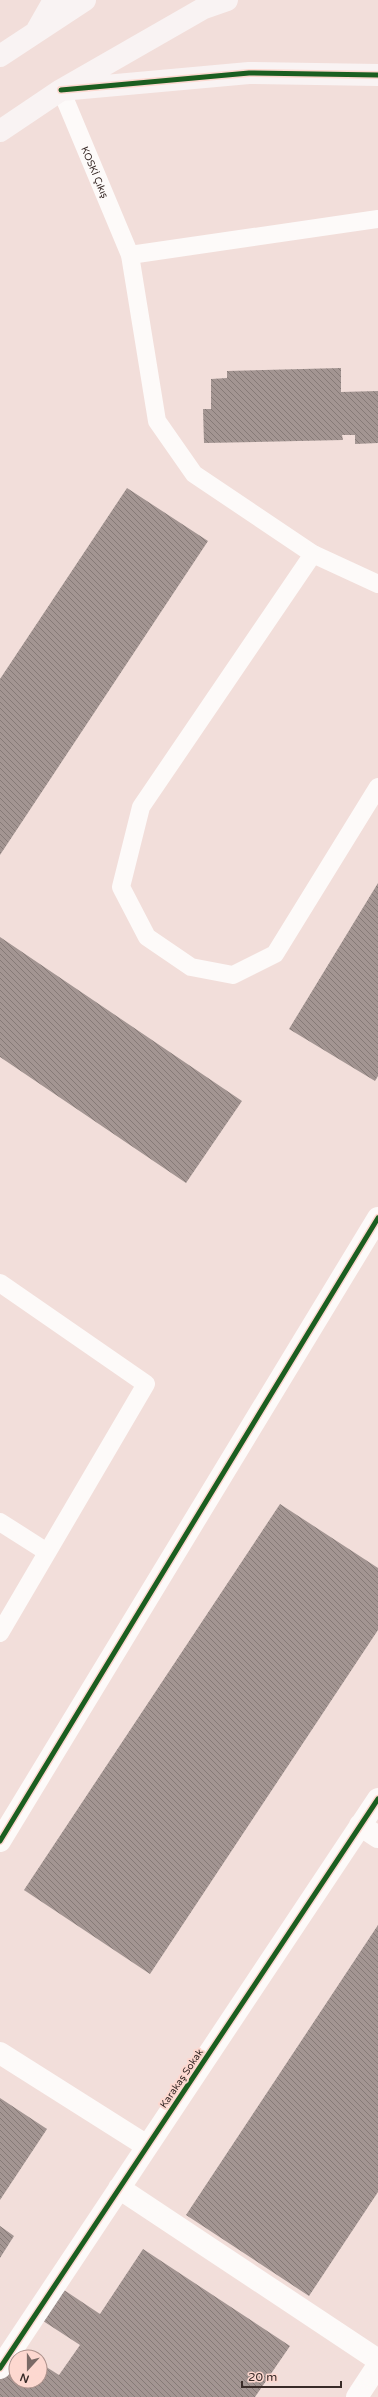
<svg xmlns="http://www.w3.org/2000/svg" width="378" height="2397" viewBox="0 0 378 2397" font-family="'Varela Round',sans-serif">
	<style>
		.building { fill: url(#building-back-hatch) }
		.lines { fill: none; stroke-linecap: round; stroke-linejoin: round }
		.lane { stroke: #fdfaf9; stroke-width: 18 }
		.street { stroke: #fdfaf9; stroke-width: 22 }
		.secondary { stroke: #f9f3f3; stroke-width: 22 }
		.cycleway-casing { stroke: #fdd8d0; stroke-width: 8 }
		.cycleway { stroke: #1b5e20; stroke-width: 5 }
		.labels { text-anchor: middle; stroke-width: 4; stroke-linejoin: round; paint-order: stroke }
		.street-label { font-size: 10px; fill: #392b28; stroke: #fdd8d0 }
	</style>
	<defs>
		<pattern id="building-back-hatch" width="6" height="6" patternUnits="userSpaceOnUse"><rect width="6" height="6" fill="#a39592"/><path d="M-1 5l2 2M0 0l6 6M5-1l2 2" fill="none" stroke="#867a77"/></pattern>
	</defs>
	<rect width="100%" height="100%" fill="#f2deda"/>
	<path class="building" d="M341 368V392L378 391V443L355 444V435H342L343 440 204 443 203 409H211V379L227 378V371Z
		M127 488 208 541 0 855V679Z
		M378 883V1076L375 1081 289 1029Z
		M0 937 242 1101 186 1183 0 1057Z
		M280 1504 378 1568V1630L150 1974 24 1890Z
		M378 1925V2192L309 2296 186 2215Z
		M0 2098 47 2129 0 2200Z
		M0 2226 14 2236 0 2258Z
		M143 2249 290 2346 255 2397H0V2374L17 2348 31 2357H16V2381H40V2363L59 2375 80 2345 37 2317 58 2286 100 2314Z"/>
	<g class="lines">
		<g class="lane">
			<path id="s1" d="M61 90 130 255 157 421 194 474 313 554 378 584"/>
			<path d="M130 255 378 219"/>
			<path d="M313 554 141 807 121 887 147 937 191 967 233 975 275 954 378 787"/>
			<path d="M0 1283 146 1384 0 1633"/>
			<path d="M0 1522 47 1552"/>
		</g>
		<path class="street" d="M360 1825 378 1837
			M0 1841 378 1218
			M0 2053 147 2146
			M119 2188 378 2360
			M0 2368 378 1799
			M357 2397 378 2365"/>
		<path class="secondary" d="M37 30 54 0
			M0 56 85 0
			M61 90 249 73 378 75
			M0 131 61 90 204 8 227 0"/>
		<defs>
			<path id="cycleway" d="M61 90 249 73 378 75
				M0 1841 378 1218
				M0 2368 378 1799"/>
		</defs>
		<use href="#cycleway" class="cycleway-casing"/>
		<use href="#cycleway" class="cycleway"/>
	</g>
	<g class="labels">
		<g class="street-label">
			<text dy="4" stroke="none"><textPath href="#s1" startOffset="89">KOSKİ Çıkış</textPath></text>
			<text transform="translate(181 2078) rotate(-56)" y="4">Karakaş Sokak</text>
		</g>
	</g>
	<g transform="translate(28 2369) rotate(201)"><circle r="19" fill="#fdd8d0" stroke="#af938d"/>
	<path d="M0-3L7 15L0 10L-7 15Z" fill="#7a6a66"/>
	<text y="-6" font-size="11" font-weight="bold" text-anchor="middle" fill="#392b28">N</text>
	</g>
	<path d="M242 2381v6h99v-6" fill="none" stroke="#392b28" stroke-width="2"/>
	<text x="248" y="2381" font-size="12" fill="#392b28" stroke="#fdd8d0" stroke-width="3" paint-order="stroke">20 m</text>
</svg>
